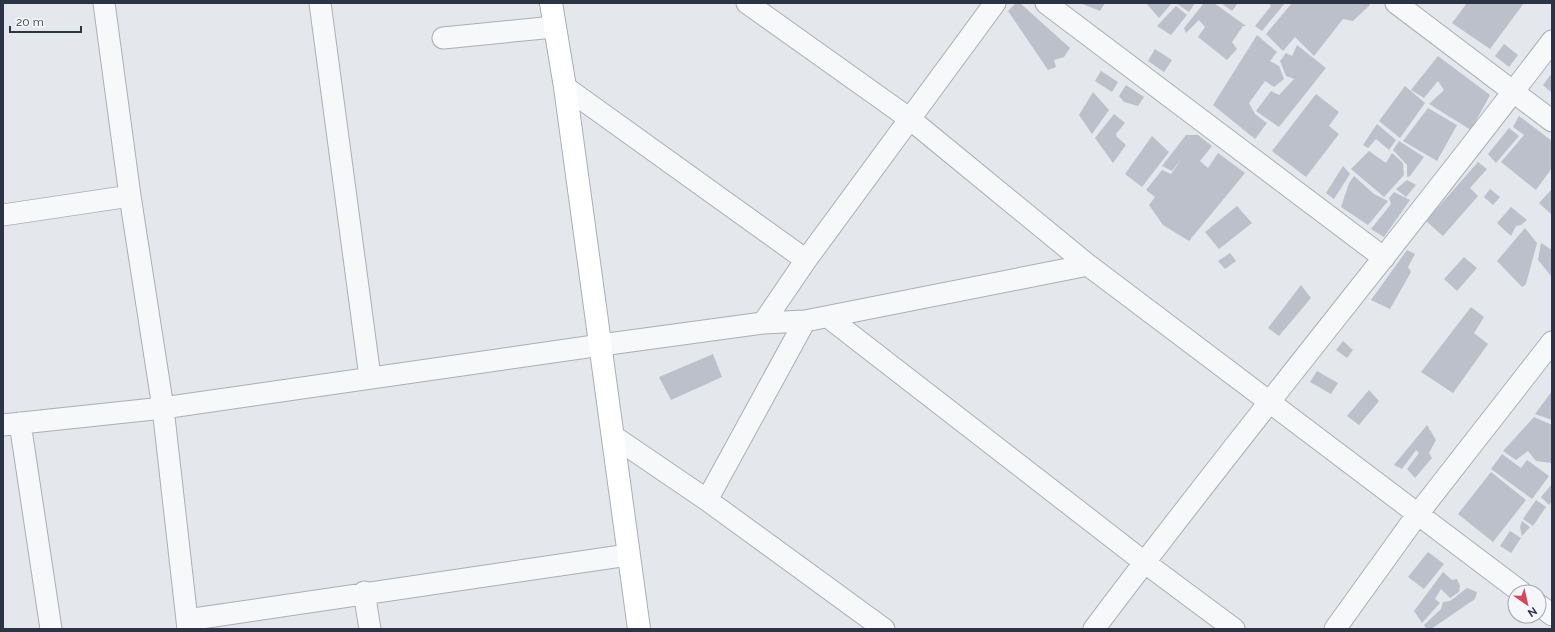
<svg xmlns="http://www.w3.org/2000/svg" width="1555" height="632" viewBox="0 0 1555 632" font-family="Raleway,sans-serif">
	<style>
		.building { fill: #bbc0ca }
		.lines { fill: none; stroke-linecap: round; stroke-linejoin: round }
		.street-casing { stroke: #a9aeb7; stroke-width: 23 }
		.secondary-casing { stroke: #a9aeb7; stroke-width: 24 }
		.street { stroke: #f7f8fa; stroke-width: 21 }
		.secondary { stroke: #fff; stroke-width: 22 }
	</style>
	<rect width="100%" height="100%" fill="#e4e7ec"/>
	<path class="building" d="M1016 3H1020L1070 48 1064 57 1054 60 1056 67 1048 70 1008 11Z
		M1080 3H1105L1100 11Z
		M1146 3H1172L1159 18Z
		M1176 3H1195L1189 12Z
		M1204 3H1214L1246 26H1243L1232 42 1237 49 1227 60 1198 37 1205 27 1199 20 1186 33 1184 28Z
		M1221 3H1238L1232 11Z
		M1269 3H1285L1262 31 1255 26 1271 6Z
		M1292 3H1368L1370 5 1353 21 1343 19 1314 56 1295 37 1283 51 1266 34Z
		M1467 3H1524L1490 49 1452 23Z
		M1176 6 1187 15 1171 35 1157 26Z
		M1257 35 1277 52 1270 61 1279 66 1284 79 1274 87 1265 81 1249 103 1255 114 1267 123 1255 139 1213 105Z
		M1504 44 1518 55 1509 67 1495 56Z
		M1297 45 1326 68 1279 127 1256 111 1271 91 1279 95 1294 79 1286 76 1280 61 1286 53 1292 56Z
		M1155 49 1172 60 1164 72 1148 61Z
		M1438 56 1490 95 1471 130 1429 104 1444 90 1438 81 1424 98 1411 90Z
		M1101 71 1118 82 1112 92 1095 81Z
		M1552 73V93L1543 85Z
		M1126 85 1144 97 1138 106 1124 102 1119 96Z
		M1405 86 1425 103 1400 138 1379 121Z
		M1093 92 1109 110 1092 134 1079 115Z
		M1316 94 1339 112 1329 126 1339 134 1306 177 1272 151Z
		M1428 108 1457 125 1437 161 1403 141Z
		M1114 114 1125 123 1116 134 1117 137 1126 145 1113 163 1095 138Z
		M1519 116 1552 141V168L1536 190 1501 162 1524 135 1513 127Z
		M1377 124 1396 140 1389 150 1376 139 1368 148 1363 145Z
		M1509 128 1519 136 1496 163 1488 154Z
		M1186 135H1198L1212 146 1200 161 1208 168 1218 153 1245 173 1189 241 1163 225 1149 205 1155 197 1146 190 1162 170 1171 174 1183 157 1172 171 1162 166Z
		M1152 136 1169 152 1142 187 1125 174Z
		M1399 141 1424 157 1410 176 1407 177V165L1393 150Z
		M1369 151 1386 163 1392 153 1403 163 1404 175 1384 197 1351 169Z
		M1478 162 1487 169 1470 188 1478 196 1443 236 1426 221Z
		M1343 166 1350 174 1334 199 1326 193Z
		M1354 176 1374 194 1388 201 1368 225 1341 207 1349 183Z
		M1407 180 1416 185 1406 197 1396 189Z
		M1490 189 1500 197 1493 205 1484 197Z
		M1552 189V215L1539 203Z
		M1394 192 1410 200 1384 237 1371 229 1391 204 1389 198Z
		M1237 206 1252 223 1219 249 1205 232Z
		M1511 207 1527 220 1521 225 1516 226 1511 236 1497 223Z
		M1525 228 1537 243 1526 284 1522 287 1497 261Z
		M1541 243 1552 250V277L1538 260Z
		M1407 250 1415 254 1408 267 1411 272 1390 309 1371 300Z
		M1230 253 1236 261 1225 269 1218 261Z
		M1464 257 1477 268 1457 291 1444 279Z
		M1301 285 1311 298 1279 336 1268 328Z
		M1471 307 1484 317 1474 333 1488 344 1453 393 1421 372Z
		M1343 341 1353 350 1347 358 1336 350Z
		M713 354 722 377 671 400 659 377Z
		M1317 371 1338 383 1331 394 1310 382Z
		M1369 390 1379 401 1359 425 1347 416Z
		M1552 391V420L1535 414Z
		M1534 417 1552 425 1551 463 1536 461 1528 451 1516 460 1503 451Z
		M1427 425 1436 440 1429 453 1432 458 1415 478 1407 469 1419 453 1416 450 1402 469 1394 465Z
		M1502 454 1521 468 1527 460 1549 476 1532 499 1491 469Z
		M1491 472 1526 500 1493 542 1458 514Z
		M1552 484V501L1549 505 1541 497Z
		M1536 500 1546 507 1533 526 1523 519Z
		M1522 521 1530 527 1522 536 1520 527Z
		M1510 531 1521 538 1511 553 1500 546Z
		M1428 552 1444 564 1424 589 1408 577Z
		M1443 572 1452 580 1457 579 1460 586 1459 592 1450 598 1441 589 1435 599 1440 603 1422 623 1414 611Z
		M1467 588 1477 592 1475 599 1431 629H1426L1424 625 1441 609 1443 602 1450 601Z"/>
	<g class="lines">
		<defs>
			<path id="street" d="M104 3 130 196 163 408 188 629
				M320 3 370 377
				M747 3 910 119 1088 265 1521 592
				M1046 3 1384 258
				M1396 3 1552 121
				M443 38 554 27
				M565 87 806 260
				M3 215 130 196
				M828 317 1144 562 1234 629
				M763 323 806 260 995 3
				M20 423 51 629
				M3 425 163 408 601 345 763 323 805 321 1088 265
				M613 436 707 500 884 629
				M707 500 805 321
				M364 592 370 629
				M1539 605 1552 615
				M187 620 628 555
				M1094 629C1243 430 1402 239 1552 41
				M1335 629 1417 515 1552 342"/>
			<path id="secondary" d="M551 3 565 87 639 629"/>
		</defs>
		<use href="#street" class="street-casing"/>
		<use href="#secondary" class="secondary-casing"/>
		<use href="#street" class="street"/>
		<use href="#secondary" class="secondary"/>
	</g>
	<rect width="1555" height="632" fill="none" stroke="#2b3445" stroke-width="8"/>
	<g transform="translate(1527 604) rotate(146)"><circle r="19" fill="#f4f6f9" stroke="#a4a8b1"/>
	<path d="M0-3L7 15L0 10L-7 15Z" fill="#d1495b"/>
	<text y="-6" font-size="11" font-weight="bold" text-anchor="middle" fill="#2b3445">N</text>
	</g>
	<path d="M10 26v6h71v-6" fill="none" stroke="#2b3445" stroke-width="2"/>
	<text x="16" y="26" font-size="12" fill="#2b3445" stroke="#f4f6f9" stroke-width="3" paint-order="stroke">20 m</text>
</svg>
